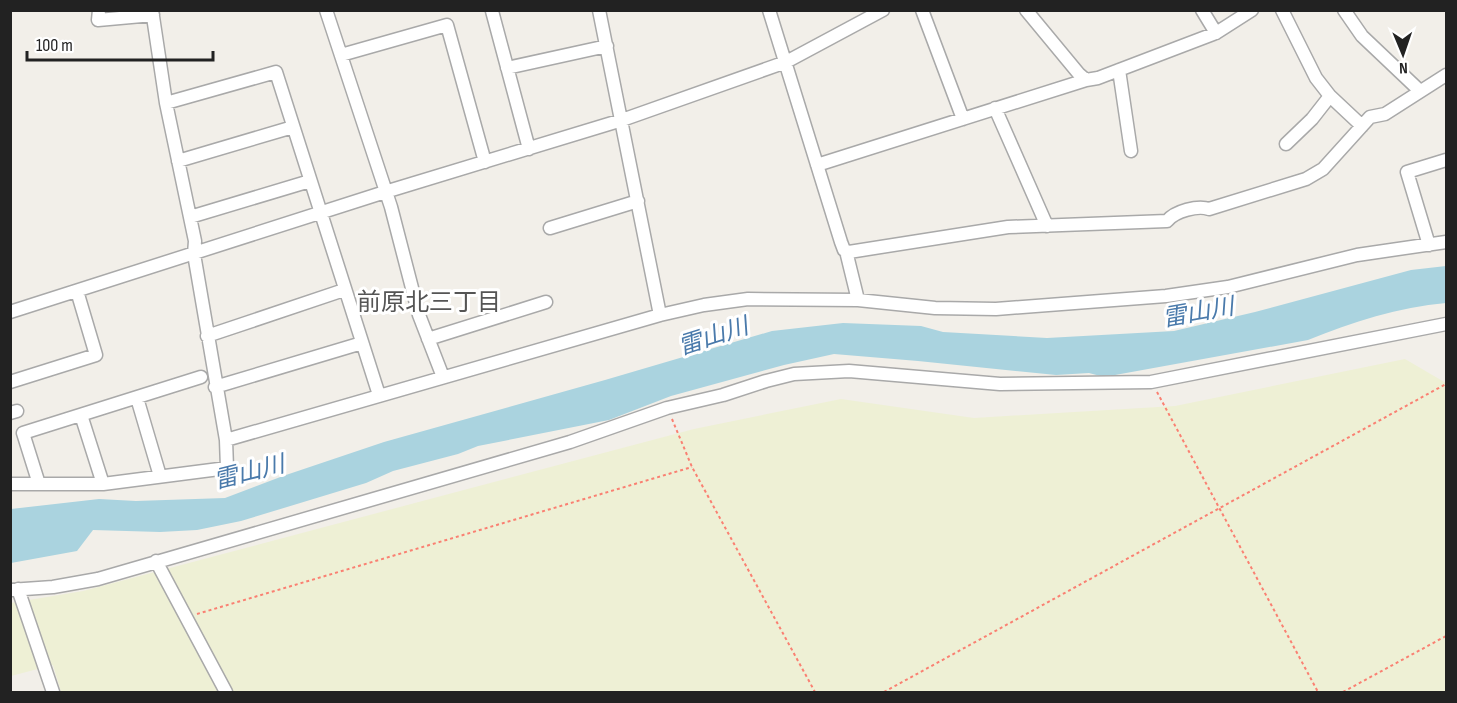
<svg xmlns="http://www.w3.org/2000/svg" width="1457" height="703" viewBox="0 0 1457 703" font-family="'Sofia Sans Condensed','Noto Sans JP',sans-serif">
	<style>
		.farmland { fill: #eef0d5 }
		.water { fill: #aad3df }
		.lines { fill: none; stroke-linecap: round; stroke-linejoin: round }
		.minor-casing { stroke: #a9a9a9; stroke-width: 15 }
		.path { stroke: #fa8072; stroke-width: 2; stroke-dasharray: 3 3; stroke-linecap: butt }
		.minor { stroke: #fff; stroke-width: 12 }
		.labels { text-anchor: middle; stroke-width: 6; stroke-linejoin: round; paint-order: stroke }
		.neighbourhood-label { font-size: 24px; fill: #555; stroke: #fff }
		.water-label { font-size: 24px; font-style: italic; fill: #4a7aab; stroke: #fff }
	</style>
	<rect width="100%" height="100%" fill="#f2efe9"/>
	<path class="farmland" d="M1405 359 1446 383V692H61L53 665 11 676V603L83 591 694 429 841 399 974 418 1175 406Z"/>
	<path class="water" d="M1446 266V303C1399 307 1352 322 1308 340L1104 377 1089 373 1056 375 918 361 834 354 784 365 671 396 609 420 478 446 458 454 393 471 366 483 241 521 197 530 160 532 93 530 77 551 11 563V509L99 499 136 501 225 498 283 476 384 442 605 380 772 331 843 323 921 326 943 332 1047 338 1174 331 1255 312 1411 270Z"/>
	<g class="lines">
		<defs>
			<path id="minor" d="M99 10 98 20 153 15
				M152 10 166 103 195 241 194 254 226 440
				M326 10 391 207 419 315 443 377
				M599 10 660 315
				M769 10 841 242 844 250 849 252 1008 227 1167 221C1175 211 1198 205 1209 209L1306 179 1323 169 1370 117 1385 114 1446 75
				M922 10 963 119
				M1026 10 1079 74 1086 80 1098 78 1216 33 1252 10
				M1202 10 1216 33
				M1282 10 1316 78 1330 96 1362 126
				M1344 10 1362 36 1420 91
				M492 11 529 149
				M341 55 447 25 485 162
				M507 68 607 46
				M1119 70 1131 151
				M166 103 276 72 379 395
				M995 108 1047 226
				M1286 144 1312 119 1330 96
				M178 161 293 127
				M817 165 1086 80
				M190 217 310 181
				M550 228 638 201
				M1429 245 1407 172 1446 160
				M846 251 858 300
				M10 312 385 192 622 120 786 62 883 10
				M207 336 344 290
				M428 339 546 302
				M10 382 96 355 77 291
				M215 387 362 343
				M137 398 160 476
				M10 413 17 411
				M81 415 103 484
				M10 484H103L227 468 226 440 660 315 704 305 748 299 858 300 935 308 996 309 1166 296 1228 287 1357 255 1446 242
				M39 484 23 433 201 377
				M156 561 226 692
				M18 589 53 692
				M10 590 53 587 98 579 570 442 667 408 723 395 766 381 794 374 849 371 1000 384 1151 382 1446 324"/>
		</defs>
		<use href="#minor" class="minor-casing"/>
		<path class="path" d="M1157 392 1318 692
			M672 419 692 467 815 692
			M197 614 692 467
			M884 692 1446 384
			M1343 692 1446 636"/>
		<use href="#minor" class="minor"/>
	</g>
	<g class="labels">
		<g class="neighbourhood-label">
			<text x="429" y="310">前原北三丁目</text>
		</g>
		<g class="water-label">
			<text transform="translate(1198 312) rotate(-10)" y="8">雷山川</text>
			<text transform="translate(713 336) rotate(-18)" y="8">雷山川</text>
			<text transform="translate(249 472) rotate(-14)" y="8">雷山川</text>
		</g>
	</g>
	<rect width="1457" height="703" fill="none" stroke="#222222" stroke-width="24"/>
	<g transform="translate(1403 54) rotate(178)" stroke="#ffffff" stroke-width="4.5" paint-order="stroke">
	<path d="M0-4.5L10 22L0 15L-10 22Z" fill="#222222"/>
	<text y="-9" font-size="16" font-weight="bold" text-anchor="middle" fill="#222222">N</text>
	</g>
	<path d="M27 51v9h186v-9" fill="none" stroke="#222222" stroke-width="3"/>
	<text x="36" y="51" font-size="18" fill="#222222" stroke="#ffffff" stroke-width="4.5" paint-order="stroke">100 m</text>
</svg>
